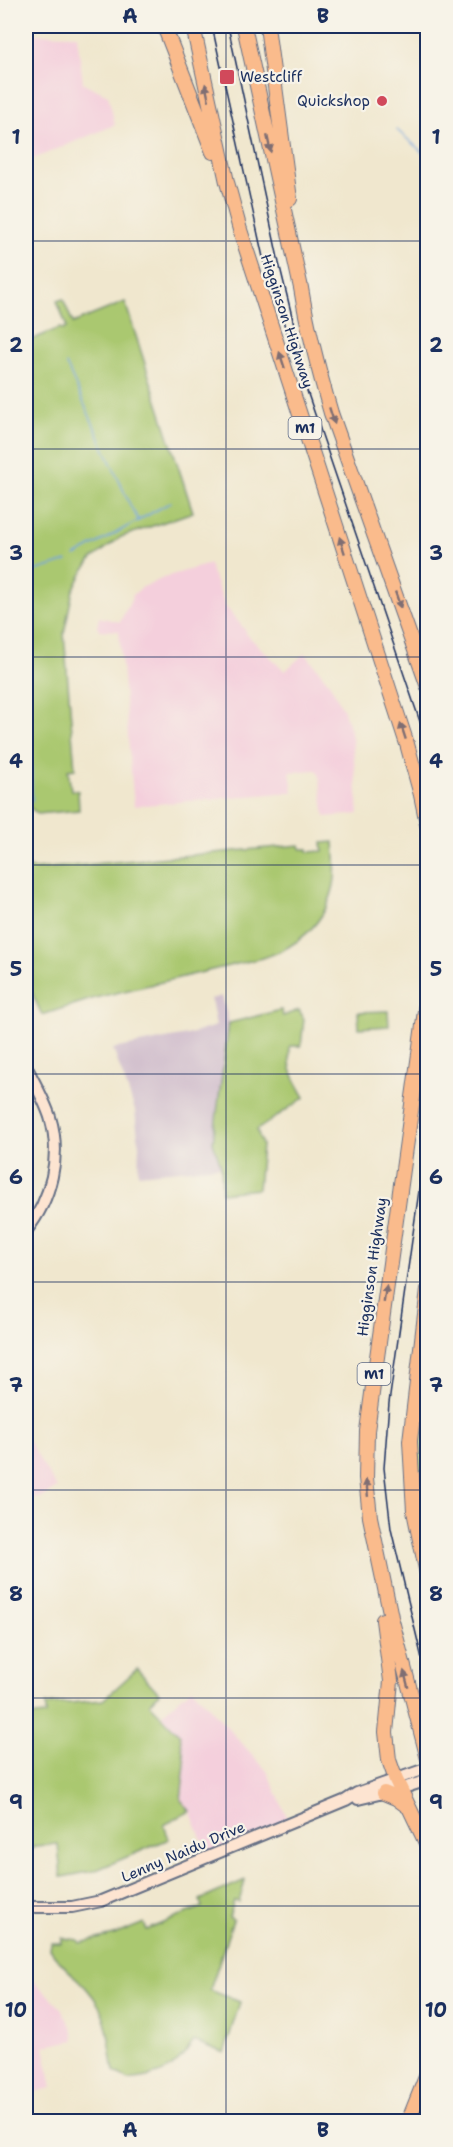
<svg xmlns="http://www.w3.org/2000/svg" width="453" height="2147" viewBox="0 0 453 2147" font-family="'Shantell Sans',sans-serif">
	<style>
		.built { fill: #f4cfdc }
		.industrial { fill: #d0bdcc }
		.green { fill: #aac870; stroke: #627c67; stroke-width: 1.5 }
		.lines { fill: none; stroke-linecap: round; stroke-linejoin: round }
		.stream { stroke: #6fa2db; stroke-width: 1.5 }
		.secondary-casing { stroke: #666f85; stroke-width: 14 }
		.highway-casing { stroke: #666f85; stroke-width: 16 }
		.secondary { stroke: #fde4d1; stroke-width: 10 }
		.highway { stroke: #fabb8c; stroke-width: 14 }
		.rail { stroke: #1b2f5e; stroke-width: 1.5 }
		.oneway { fill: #7f6e73 }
		.grid { fill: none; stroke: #1b2f5e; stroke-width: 1.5; stroke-opacity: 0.55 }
		.poi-dot { fill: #d1495b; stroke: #f7f3e8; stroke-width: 2 }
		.labels { text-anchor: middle; stroke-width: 4.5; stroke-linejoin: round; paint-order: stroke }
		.shield { fill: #f7f3e8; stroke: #5d6a87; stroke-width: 1.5 }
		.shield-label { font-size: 14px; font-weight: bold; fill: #1b2f5e }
		.poi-label { font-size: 15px; fill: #1b2f5e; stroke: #f7f3e8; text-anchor: start }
		.street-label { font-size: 15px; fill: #1b2f5e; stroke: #f7f3e8 }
		.neatline { fill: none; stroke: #1b2f5e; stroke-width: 2 }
		.grid-label { font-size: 20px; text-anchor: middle; font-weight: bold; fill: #1b2f5e }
	</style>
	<rect width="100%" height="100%" fill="#f7f3e8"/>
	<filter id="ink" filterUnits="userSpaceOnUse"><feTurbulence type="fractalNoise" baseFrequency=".0167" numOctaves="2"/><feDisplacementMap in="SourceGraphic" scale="12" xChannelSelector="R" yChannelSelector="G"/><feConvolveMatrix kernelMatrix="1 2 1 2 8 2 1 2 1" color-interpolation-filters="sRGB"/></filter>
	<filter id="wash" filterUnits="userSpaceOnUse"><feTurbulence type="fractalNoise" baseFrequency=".008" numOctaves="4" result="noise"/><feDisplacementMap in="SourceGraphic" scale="24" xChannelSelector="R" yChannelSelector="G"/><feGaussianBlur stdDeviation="1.35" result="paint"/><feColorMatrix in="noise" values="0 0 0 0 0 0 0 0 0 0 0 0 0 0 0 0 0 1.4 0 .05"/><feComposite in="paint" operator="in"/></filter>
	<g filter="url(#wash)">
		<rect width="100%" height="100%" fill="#f0e7ce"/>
		<path class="built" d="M26 32 36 34 77 35 83 83 108 95 115 125 26 162Z
			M209 564 225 606 246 631 245 633 285 671 305 653 330 684 344 711 352 737 359 814 325 817 319 774 316 770 290 772 293 792 134 806 119 631 99 630 97 627 99 617 120 622 133 595 141 588 168 576Z
			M26 1437 57 1488 41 1498 26 1497Z
			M192 1688 267 1771 290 1824 209 1857 190 1811 181 1800 184 1779 180 1735 162 1714Z
			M27 1974 61 2008 72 2028 75 2040 44 2046 52 2088 26 2094V1975Z"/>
		<path class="industrial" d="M222 996 229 1023 213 1142 221 1166 138 1174 139 1145 135 1110 113 1049 187 1035 216 1026 211 999Z"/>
		<path class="green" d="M63 299 73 323 125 302 193 512 121 537 92 559 86 567 73 590 64 633 75 769 68 770 71 790 78 791 79 810 38 814 29 807C26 768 23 729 26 690 27 662 32 635 30 606H26V342L60 328 62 330 66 328V325L57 301Z
			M334 842C335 856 337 871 334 885 326 922 298 948 262 958L95 998 42 1015 26 980V867L35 869 60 867 300 845 301 849H308V852L323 851 322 843Z
			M281 1010 283 1016 299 1010 304 1019 301 1046H290C288 1070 293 1077 305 1097L257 1130 262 1145 258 1189 222 1193 221 1166 213 1142 229 1023Z
			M388 1011 389 1026 359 1028 358 1012Z
			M427 1326V1537C408 1463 418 1401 427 1326Z
			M137 1669 159 1693 150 1704 180 1735 185 1764 181 1800 190 1811 164 1825 169 1839 94 1871 61 1877 58 1844 35 1846 31 1850 26 1785V1717L46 1715V1705L103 1700Z
			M245 1880 239 1902 234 1901 229 1917 233 1920 210 1990 240 2002 224 2053 194 2041C173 2072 166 2074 129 2080L114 2071C110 2050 109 2024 99 2006 87 1983 63 1970 50 1949L51 1943H61L62 1938 78 1940 80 1943 114 1935 144 1923 147 1930 202 1907 200 1900Z"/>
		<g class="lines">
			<path class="stream" d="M397 130 428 157
				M66 364 131 507 139 521
				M75 556 171 502
				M26 581 35 571 67 561
				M26 597 34 608V614L26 712 31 755 32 801"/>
		</g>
	</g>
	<g filter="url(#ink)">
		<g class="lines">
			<defs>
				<path id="secondary" d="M26 1066C34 1082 44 1099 50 1117 62 1156 51 1200 26 1231
					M358 1799 400 1789 428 1780
					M26 1907H72L101 1901 346 1800 357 1793 428 1768"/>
				<path id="highway" d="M164 26 213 152
					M193 26 227 182 240 230 407 744 421 795 428 828
					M244 26 301 288C308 331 319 372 331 413L428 687
					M267 26 290 199
					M428 989 373 1386 367 1431 366 1478 370 1517 391 1617 428 1759
					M428 1289 410 1441 414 1511 428 1579
					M383 1620 391 1681 386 1732 389 1760 396 1780 428 1847
					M384 1793 396 1798 407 1806
					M408 2122 428 2072
					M425 2122 428 2114"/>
			</defs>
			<use href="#secondary" class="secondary-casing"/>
			<use href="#highway" class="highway-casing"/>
			<use href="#secondary" class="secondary"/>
			<use href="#highway" class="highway"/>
			<path class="rail" d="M212 26 266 271 428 745
				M228 26 279 263 301 353
				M428 1127 389 1403 384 1468 391 1529 428 1684"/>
		</g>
		<defs><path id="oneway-solid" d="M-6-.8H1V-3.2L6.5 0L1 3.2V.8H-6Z" transform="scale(1.5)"/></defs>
		<g class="oneway">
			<use href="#oneway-solid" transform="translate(207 92) rotate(-102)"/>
			<use href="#oneway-solid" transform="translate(269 144) rotate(78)"/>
			<use href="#oneway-solid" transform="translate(282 360) rotate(-108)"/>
			<use href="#oneway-solid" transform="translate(332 416) rotate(72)"/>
			<use href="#oneway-solid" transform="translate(342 545) rotate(-108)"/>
			<use href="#oneway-solid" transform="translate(398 600) rotate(71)"/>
			<use href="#oneway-solid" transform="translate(403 731) rotate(-108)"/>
			<use href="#oneway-solid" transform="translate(385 1294) rotate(-82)"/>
			<use href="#oneway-solid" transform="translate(367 1488) rotate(-96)"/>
			<use href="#oneway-solid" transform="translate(406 1679) rotate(-105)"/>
		</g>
	</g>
	<path class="grid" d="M226 26V2122M26 241H428M26 449H428M26 657H428M26 865H428M26 1074H428M26 1282H428M26 1490H428M26 1698H428M26 1906H428"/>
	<g class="poi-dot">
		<rect x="219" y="69" width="16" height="16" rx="3"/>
		<circle cx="382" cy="101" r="6"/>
	</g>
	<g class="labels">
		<g class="shield">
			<rect x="288.5" y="417" width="33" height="22" rx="4.5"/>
			<rect x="357.5" y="1363" width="33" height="22" rx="4.5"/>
		</g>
		<g class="shield-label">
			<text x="305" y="433">M1</text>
			<text x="374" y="1379">M1</text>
		</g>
		<g class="poi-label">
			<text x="240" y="82">Westcliff</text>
			<text x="370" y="106" text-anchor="end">Quickshop</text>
		</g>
		<g class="street-label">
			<text transform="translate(287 321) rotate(72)" y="5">Higginson Highway</text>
			<text transform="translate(372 1267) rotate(-82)" y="5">Higginson Highway</text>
			<text transform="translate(183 1852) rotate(-23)" y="5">Lenny Naidu Drive</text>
		</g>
	</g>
	<rect width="453" height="2147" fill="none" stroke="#f7f3e8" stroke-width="66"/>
	<rect x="33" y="33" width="387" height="2081" class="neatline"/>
	<g class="grid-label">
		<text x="130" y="23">A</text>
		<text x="323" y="23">B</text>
		<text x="16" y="144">1</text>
		<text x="436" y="144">1</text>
		<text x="16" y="352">2</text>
		<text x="436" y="352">2</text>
		<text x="16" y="560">3</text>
		<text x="436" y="560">3</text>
		<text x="16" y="768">4</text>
		<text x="436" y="768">4</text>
		<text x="16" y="976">5</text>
		<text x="436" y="976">5</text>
		<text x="16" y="1184">6</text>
		<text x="436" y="1184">6</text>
		<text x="16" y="1392">7</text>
		<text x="436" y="1392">7</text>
		<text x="16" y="1601">8</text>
		<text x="436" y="1601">8</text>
		<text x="16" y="1809">9</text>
		<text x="436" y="1809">9</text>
		<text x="16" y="2017">10</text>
		<text x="436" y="2017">10</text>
		<text x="130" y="2137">A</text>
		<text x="323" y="2137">B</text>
	</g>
</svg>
